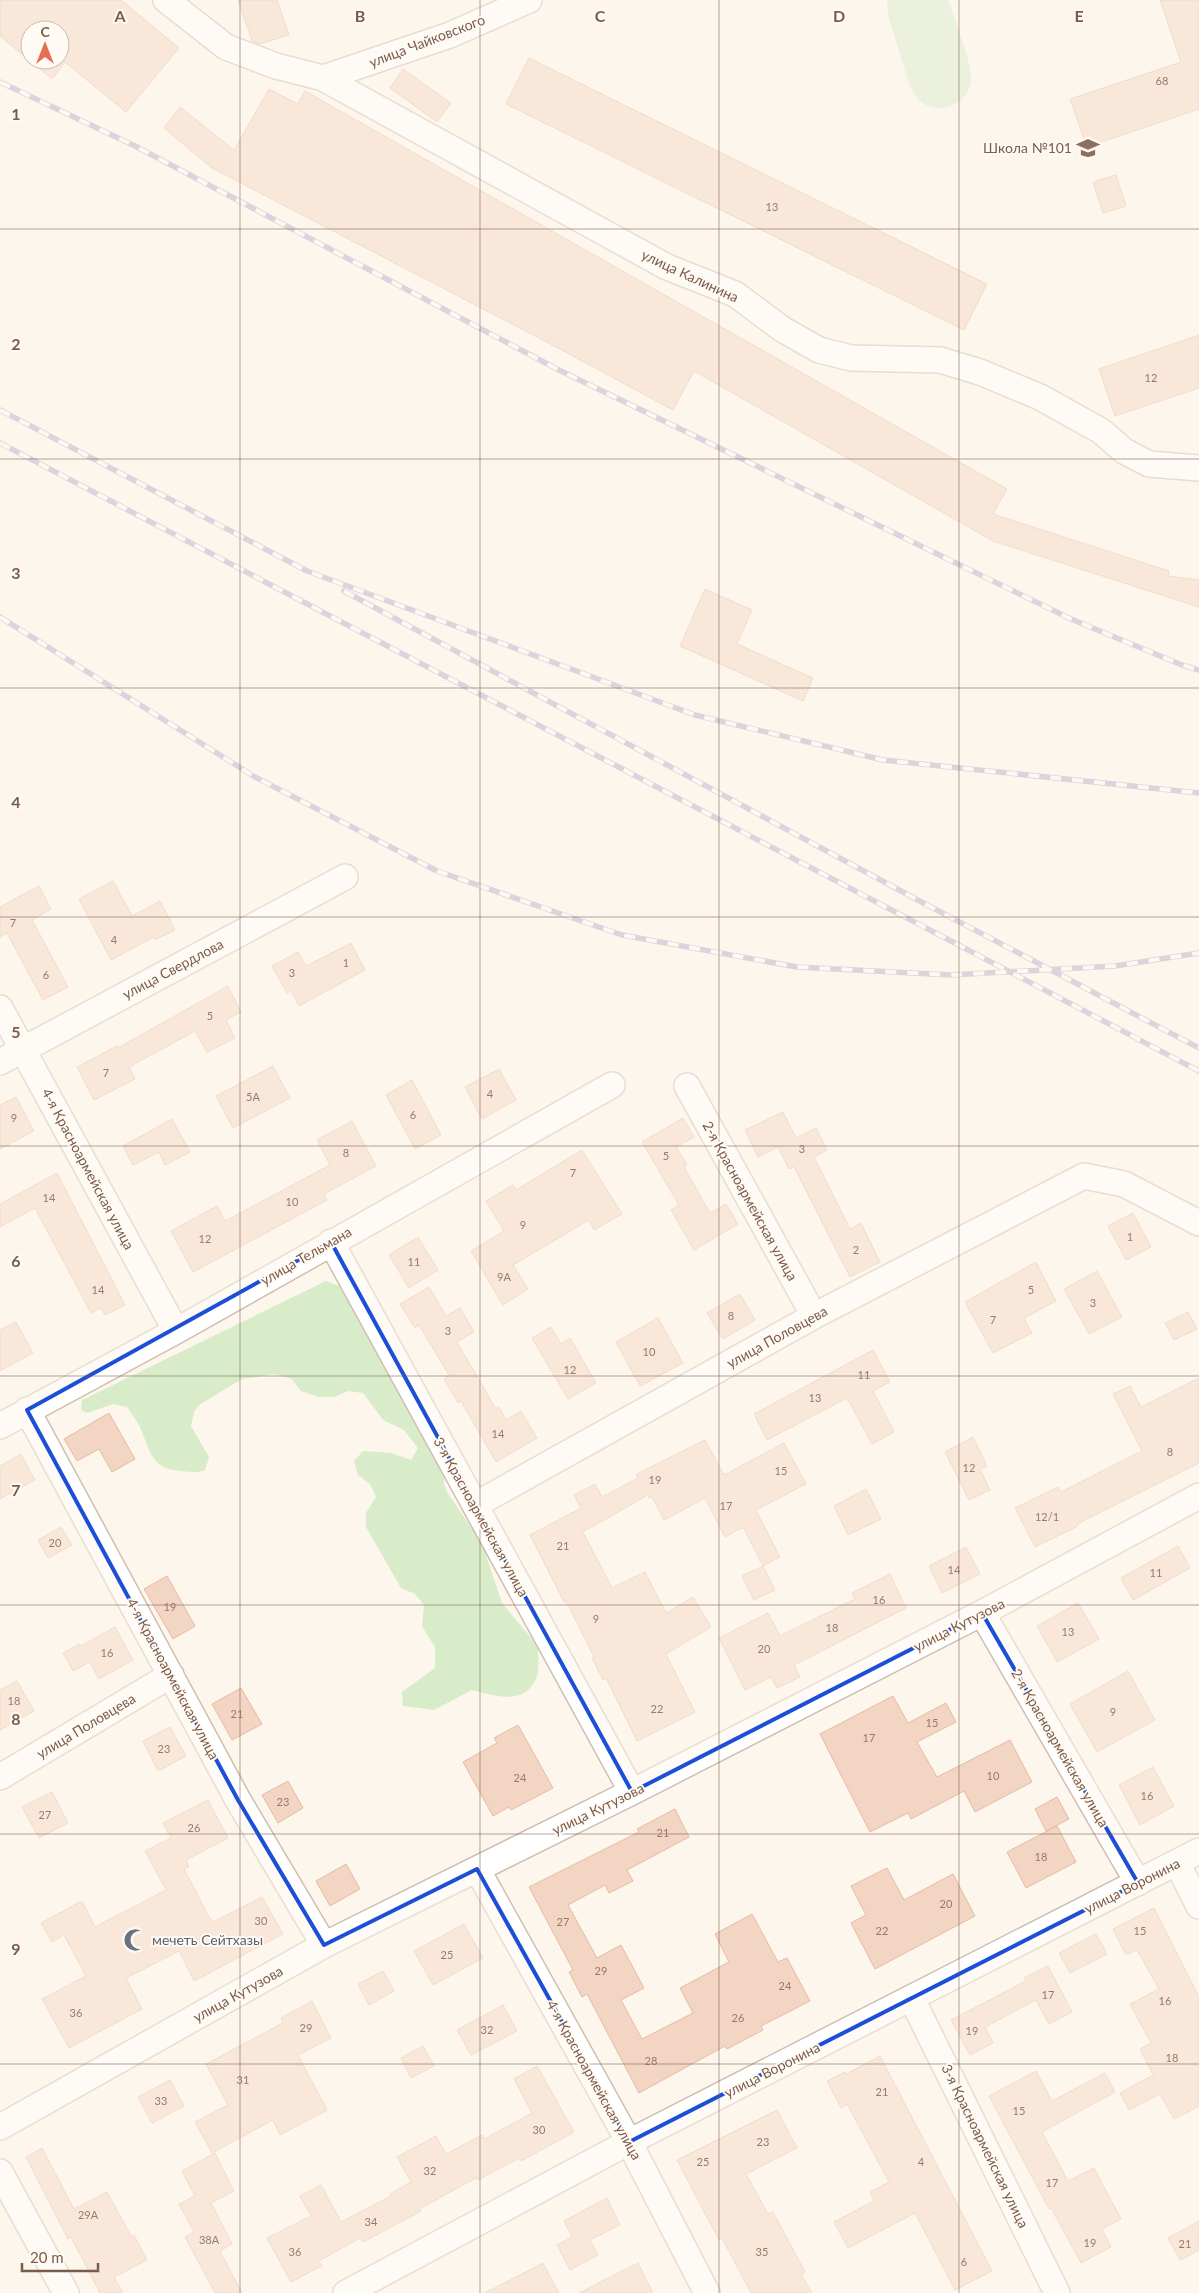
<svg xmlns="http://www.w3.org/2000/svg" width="1199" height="2293" viewBox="0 0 1199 2293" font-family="Lato,sans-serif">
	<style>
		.green { fill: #d8ecc9 }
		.building { fill: #f3d5c3; stroke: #e6bba3; fill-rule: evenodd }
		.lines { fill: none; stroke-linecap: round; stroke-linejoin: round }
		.minor-casing { stroke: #d1beb0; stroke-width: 28 }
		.minor { stroke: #fff; stroke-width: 25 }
		.rail-casing { stroke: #b9a8c9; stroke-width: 5.5 }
		.rail { stroke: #fffaf3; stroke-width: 4; stroke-dasharray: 11; stroke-linecap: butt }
		.marked { fill: none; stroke: #1d4ed8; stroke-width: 4; stroke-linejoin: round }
		.grid { fill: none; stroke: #7a5c4d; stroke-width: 1; stroke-opacity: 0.55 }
		.labels { text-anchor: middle; stroke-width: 4; stroke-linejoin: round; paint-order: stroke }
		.number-label { font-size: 11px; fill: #987a6a }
		.street-label { font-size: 14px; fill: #7a5c4d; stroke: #fffaf3 }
		.education-label { font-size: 14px; fill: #785e54; stroke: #fffaf3; text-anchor: end }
		.worship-label { font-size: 14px; fill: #5b616d; stroke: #fffaf3; text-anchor: start }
		.grid-label { font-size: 16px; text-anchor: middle; font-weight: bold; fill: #7a5c4d; stroke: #fffaf3; stroke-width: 4; stroke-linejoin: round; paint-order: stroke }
	</style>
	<rect width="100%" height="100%" fill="#fdf6ec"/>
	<path class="green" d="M887 0H948C954 18 973 64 971 81 969 97 955 108 939 108 925 109 916 98 910 87L888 15Z
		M326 1281 339 1286 446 1456 444 1483 447 1492 482 1543 502 1603 538 1646C538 1656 540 1673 535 1681 522 1706 492 1695 472 1690L434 1710 403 1706 402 1692 435 1668V1647L422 1626 424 1605 415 1594 401 1588 366 1527V1513L376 1497 370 1484 358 1475 354 1461 363 1451 391 1453 411 1460 418 1448 404 1430 383 1420 363 1393 348 1391 334 1397H318L301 1391 292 1379 275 1374 242 1379 199 1405 194 1412 191 1426 209 1457 205 1470C197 1473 190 1472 182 1471 151 1470 150 1450 140 1427 136 1420 131 1413 127 1407L113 1404 87 1413 81 1410 82 1400Z"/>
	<path class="building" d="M0 0H121L179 48 126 112 65 62 52 79 0 36ZM30 30H60V60H30Z
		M238 0H277L289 35 259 44 252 41Z
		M1160 0H1199V109L1087 147 1070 99 1181 62Z
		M529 58 987 284 964 330 506 104Z
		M403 69 451 103 437 122 390 88Z
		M269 89 298 104 305 91 1007 489 993 514 1169 571 1168 576 1199 580V607L993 541 694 371 673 410 560 349 212 168 164 128 180 107 234 150Z
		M1116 175 1126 206 1103 213 1093 182Z
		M1199 335V388L1115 416 1099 369Z
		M705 589 752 610 737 644 813 678 803 701 680 646Z
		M113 881 132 916 160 901 175 930 155 940 154 937 111 960 79 899Z
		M39 886 51 909 32 920 68 987 43 1000 7 933 0 937V907Z
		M351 943 365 970 299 1006 291 991 287 993 272 966 298 952 306 966Z
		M228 986 241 1012 226 1020 235 1038 207 1052 195 1031 129 1067 135 1079 94 1100 77 1067 117 1046 118 1048Z
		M273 1066 290 1098 233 1128 216 1096Z
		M499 1069 516 1100 482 1119 465 1087Z
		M412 1080 441 1135 415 1149 386 1095Z
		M16 1097 34 1131 0 1149V1105Z
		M783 1112 796 1138 816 1128 827 1150 814 1157 850 1229 861 1223 880 1262 850 1277 794 1167 789 1169 778 1147 758 1157 745 1130Z
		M683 1118 694 1137 676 1147 687 1165 684 1167 710 1213 726 1204 738 1224 694 1250 671 1210 679 1205 642 1142Z
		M172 1119 190 1152 165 1165 159 1152 133 1165 123 1146Z
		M352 1121 376 1166 324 1194 327 1200 193 1272 171 1231 217 1206 225 1221 330 1165 317 1140Z
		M582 1150 622 1214 594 1230 589 1220 513 1265 528 1289 503 1305 471 1251 504 1231 486 1201 513 1185 516 1190Z
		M57 1173 125 1305 105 1315 101 1308 91 1313 35 1208 0 1227V1204Z
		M1133 1213 1151 1247 1126 1260 1108 1226Z
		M418 1237 438 1270 409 1288 389 1255Z
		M1036 1262 1056 1301 1024 1318 1032 1333 993 1353 965 1302Z
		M1097 1271 1122 1317 1089 1334 1064 1289Z
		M429 1287 446 1316 460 1308 474 1332 457 1342 496 1409 499 1407 506 1420 521 1411 537 1438 496 1462 461 1401 458 1403 444 1379 449 1375 419 1325 415 1328 400 1304Z
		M740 1294 755 1320 723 1339 707 1313Z
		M1188 1312 1197 1329 1174 1340 1165 1323Z
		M658 1318 683 1363 640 1386 616 1342Z
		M16 1322 33 1353 0 1371V1330Z
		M551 1327 561 1344 570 1338 596 1383 568 1399 532 1338Z
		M873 1350 890 1382 873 1391 894 1432 872 1444 847 1398 767 1440 754 1414Z
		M1199 1378V1463L1077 1524 1078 1526 1035 1547 1015 1508 1058 1487 1061 1492 1142 1451 1113 1394 1130 1386 1141 1407Z
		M109 1413 135 1459 112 1472 99 1449 77 1461 64 1439Z
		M973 1437 987 1466 980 1469 990 1490 969 1500 945 1452Z
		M705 1440 724 1475 784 1443 806 1484 756 1510 780 1557 763 1566 743 1527 725 1537 705 1498 664 1520 652 1497 649 1498 648 1495 583 1532 612 1588 645 1572 666 1613 693 1597 711 1627 666 1654 695 1712 637 1741 606 1678 603 1680 592 1658 594 1657 566 1601 564 1602 530 1535 581 1508 574 1495 595 1484 602 1497 638 1478 637 1474Z
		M21 1454 35 1480 0 1499V1466Z
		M866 1489 881 1519 848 1535 834 1506Z
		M61 1527 72 1545 48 1558 38 1540Z
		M1178 1546 1190 1568 1133 1600 1121 1578Z
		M966 1547 980 1574 942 1593 929 1566Z
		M763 1566 775 1590 754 1600 742 1576Z
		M890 1574 906 1608 794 1665 800 1677 777 1688 771 1677 745 1690 719 1638 768 1613 780 1636 855 1599 852 1593Z
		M167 1576 195 1626 173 1639 144 1589Z
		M1078 1603 1099 1639 1057 1662 1037 1626Z
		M115 1627 133 1660 99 1679 90 1662 73 1671 63 1653 79 1644 81 1646Z
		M1128 1671 1155 1720 1097 1752 1070 1704Z
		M17 1681 34 1711 0 1730V1690Z
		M241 1688 262 1724 232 1740 212 1704Z
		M893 1696 908 1723 946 1703 956 1722 917 1742 937 1777 1010 1740 1032 1782 975 1812 964 1791 911 1819 908 1813 870 1832 820 1734Z
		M518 1725 553 1788 511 1810 509 1807 493 1816 463 1762 497 1743 494 1738Z
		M170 1727 186 1756 158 1771 143 1741Z
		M1153 1767 1174 1806 1140 1825 1119 1785Z
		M288 1781 303 1808 278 1823 262 1795Z
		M52 1792 68 1823 39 1838 22 1807Z
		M1057 1797 1069 1819 1046 1831 1035 1809Z
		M208 1800 228 1838 186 1860 189 1867 184 1869 209 1917 213 1922 262 1897 283 1934 194 1981 179 1951 126 1978 142 2009 69 2048 42 1999 86 1976 64 1935 52 1942 41 1923 82 1901 95 1927 166 1890 145 1851 171 1838 163 1823Z
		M675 1809 689 1837 627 1870 633 1881 609 1893 605 1885 568 1905 597 1958 621 1945 644 1988 621 2000 642 2039 693 2013 680 1988 729 1962 715 1934 752 1914 778 1962 787 1958 810 2001 761 2026 763 2030 727 2049 725 2046 639 2093 587 1994 582 1997 569 1972 573 1970 529 1887 639 1832 637 1829Z
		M1057 1826 1076 1862 1026 1888 1007 1852Z
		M346 1864 360 1889 330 1906 316 1881Z
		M887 1868 904 1900 953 1874 975 1916 875 1969 851 1923 866 1915 851 1886Z
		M1154 1908 1199 1997V2106L1174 2119 1160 2094 1129 2110 1120 2093 1153 2075 1140 2049 1151 2043 1130 2004 1159 1989 1137 1950 1126 1955 1113 1929Z
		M464 1924 483 1958 433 1985 414 1951Z
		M1096 1934 1107 1954 1070 1973 1059 1953Z
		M1048 1966 1072 2012 1049 2024 1036 2000 985 2027 993 2043 970 2055 951 2020 1026 1981 1024 1978Z
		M383 1971 394 1991 369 2005 358 1984Z
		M312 2001 331 2038 298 2055 327 2110 280 2135 273 2120 212 2153 195 2122 228 2105 206 2064 283 2023 281 2018Z
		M503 2005 517 2031 471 2055 457 2030Z
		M423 2046 434 2066 411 2078 401 2058Z
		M880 2056 992 2271 955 2290 915 2213 848 2248 834 2222 874 2201 870 2192 889 2182 847 2104 841 2108 827 2081 845 2072 846 2074Z
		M537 2066 574 2132 521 2161 519 2158 478 2180 476 2178 419 2209 421 2211 363 2242 360 2238 319 2261 322 2266 291 2282 267 2238 311 2216 300 2196 321 2185 341 2222 391 2196 390 2194 411 2182 397 2157 436 2136 446 2154 482 2135 484 2139 532 2113 514 2079Z
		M1036 2071 1052 2101 1105 2073 1115 2092 1042 2132 1068 2181 1094 2168 1121 2219 1102 2229 1111 2247 1081 2263 1051 2208 1049 2209 989 2096Z
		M170 2080 184 2106 152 2123 138 2097Z
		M777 2110 797 2148 746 2174 768 2214 773 2212 805 2272 801 2274 812 2293H751L722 2238 719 2240 677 2160Z
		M42 2148 74 2209 107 2192 131 2236 134 2235 147 2260 114 2277 123 2293H100L71 2237 68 2239 26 2157Z
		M215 2153 234 2191 211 2203 232 2244 220 2251 242 2293H215L185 2237 194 2232 179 2204 195 2196 182 2171Z
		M607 2198 620 2225 590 2240 598 2255 570 2270 557 2245 572 2237 564 2221Z
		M1199 2221V2250L1180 2260 1168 2238Z
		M543 2263 559 2293H485Z
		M638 2263 653 2293H579Z"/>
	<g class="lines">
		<defs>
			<path id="minor" d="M166 0 226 47 276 66 323 78 667 267 735 294 782 329 819 350 851 358 940 360 980 372 1040 397 1101 431 1124 451 1149 464 1199 468
				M323 78 450 35 529 0
				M0 1008 176 1331
				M0 1062 345 877
				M687 1086 814 1316
				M331 1242 632 1792
				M27 1410 238 1800 324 1945
				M0 1426 176 1331 612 1085
				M475 1505 814 1316 1084 1176 1124 1184 1199 1223
				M982 1613 1138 1883
				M0 1777 171 1675
				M1177 1863 1199 1906
				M477 1869 629 2142 707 2293
				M912 1999 1057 2293
				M0 2127 324 1945 632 1792 982 1613 1199 1496
				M0 2172 66 2293
				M346 2293 629 2142 1199 1851"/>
		</defs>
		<use href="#minor" class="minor-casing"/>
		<use href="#minor" class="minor"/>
		<defs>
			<path id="rail" d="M0 82 135 146 557 369 1071 619 1182 665 1199 670
				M0 410 307 571 695 715 883 760 1199 793
				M0 443 1199 1071
				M344 591 914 898 1199 1048
				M0 617 255 777 437 871 622 935 797 967 951 975 1115 966 1199 953"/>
		</defs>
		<use href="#rail" class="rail-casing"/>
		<use href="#rail" class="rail"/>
	</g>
	<path d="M0 0H1199V2293H0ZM331 1242 632 1792 982 1613 1138 1883 629 2142 477 1869 324 1945 238 1800 27 1410Z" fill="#fdf6ec" fill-opacity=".55" fill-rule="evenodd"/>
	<path class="marked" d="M331 1242 632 1792 982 1613 1138 1883 629 2142 477 1869 324 1945 238 1800 27 1410Z"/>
	<path class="grid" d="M240 0V2293M480 0V2293M719 0V2293M959 0V2293M0 229H1199M0 459H1199M0 688H1199M0 917H1199M0 1146H1199M0 1376H1199M0 1605H1199M0 1834H1199M0 2064H1199"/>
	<defs>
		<symbol id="school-bare" viewBox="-9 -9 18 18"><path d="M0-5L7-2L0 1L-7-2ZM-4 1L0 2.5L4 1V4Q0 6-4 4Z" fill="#8d6e63" stroke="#fffaf3" stroke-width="2.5" paint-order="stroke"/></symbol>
		<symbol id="mosque-bare" viewBox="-9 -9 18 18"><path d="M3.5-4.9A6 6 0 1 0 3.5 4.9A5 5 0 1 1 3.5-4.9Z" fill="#6b7280" stroke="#fffaf3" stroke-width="2.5" paint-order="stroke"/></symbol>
	</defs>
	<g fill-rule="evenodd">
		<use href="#school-bare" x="1072" y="132" width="32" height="32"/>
		<use href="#mosque-bare" x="119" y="1924" width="32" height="32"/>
	</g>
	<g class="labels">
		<g class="number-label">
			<text x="1162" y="85">68</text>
			<text x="772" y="211">13</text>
			<text x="1151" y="382">12</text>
			<text x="13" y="927">7</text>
			<text x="114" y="944">4</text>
			<text x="346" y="967">1</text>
			<text x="292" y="977">3</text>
			<text x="46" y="979">6</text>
			<text x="210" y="1020">5</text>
			<text x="106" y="1077">7</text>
			<text x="490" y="1098">4</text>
			<text x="253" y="1101">5А</text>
			<text x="413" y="1119">6</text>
			<text x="14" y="1122">9</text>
			<text x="802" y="1153">3</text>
			<text x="346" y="1157">8</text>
			<text x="666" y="1160">5</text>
			<text x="573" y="1177">7</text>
			<text x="49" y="1202">14</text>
			<text x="292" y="1206">10</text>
			<text x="523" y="1229">9</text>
			<text x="1130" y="1241">1</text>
			<text x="205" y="1243">12</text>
			<text x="856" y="1254">2</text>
			<text x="414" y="1266">11</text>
			<text x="504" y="1281">9А</text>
			<text x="98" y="1294">14</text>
			<text x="1031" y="1294">5</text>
			<text x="1093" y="1307">3</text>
			<text x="731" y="1320">8</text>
			<text x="993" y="1324">7</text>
			<text x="448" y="1335">3</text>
			<text x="649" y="1356">10</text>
			<text x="570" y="1374">12</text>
			<text x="864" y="1379">11</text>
			<text x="815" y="1402">13</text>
			<text x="498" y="1438">14</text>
			<text x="1170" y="1456">8</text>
			<text x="969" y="1472">12</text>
			<text x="781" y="1475">15</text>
			<text x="655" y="1484">19</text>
			<text x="726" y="1510">17</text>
			<text x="1047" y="1521">12/1</text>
			<text x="55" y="1547">20</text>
			<text x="563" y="1550">21</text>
			<text x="954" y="1574">14</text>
			<text x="1156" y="1577">11</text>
			<text x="879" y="1604">16</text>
			<text x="170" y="1611">19</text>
			<text x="596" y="1623">9</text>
			<text x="832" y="1632">18</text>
			<text x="1068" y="1636">13</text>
			<text x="764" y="1653">20</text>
			<text x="107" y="1657">16</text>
			<text x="14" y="1705">18</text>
			<text x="657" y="1713">22</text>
			<text x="1113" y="1716">9</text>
			<text x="237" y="1718">21</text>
			<text x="932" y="1727">15</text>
			<text x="869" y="1742">17</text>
			<text x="164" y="1753">23</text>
			<text x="993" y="1780">10</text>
			<text x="520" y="1782">24</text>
			<text x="1147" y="1800">16</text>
			<text x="283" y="1806">23</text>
			<text x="45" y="1819">27</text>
			<text x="194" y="1832">26</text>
			<text x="663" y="1837">21</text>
			<text x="1041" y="1861">18</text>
			<text x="946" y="1908">20</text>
			<text x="261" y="1925">30</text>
			<text x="563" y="1926">27</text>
			<text x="882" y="1935">22</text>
			<text x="1140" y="1935">15</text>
			<text x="447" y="1959">25</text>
			<text x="601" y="1975">29</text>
			<text x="785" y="1990">24</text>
			<text x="1048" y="1999">17</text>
			<text x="1165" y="2005">16</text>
			<text x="76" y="2017">36</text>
			<text x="738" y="2022">26</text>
			<text x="306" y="2032">29</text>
			<text x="487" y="2034">32</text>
			<text x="972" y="2035">19</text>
			<text x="1172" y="2062">18</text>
			<text x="651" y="2065">28</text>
			<text x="243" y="2084">31</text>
			<text x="882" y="2096">21</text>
			<text x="161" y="2105">33</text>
			<text x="1019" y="2115">15</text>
			<text x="539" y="2134">30</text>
			<text x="763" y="2146">23</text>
			<text x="703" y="2166">25</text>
			<text x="921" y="2166">4</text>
			<text x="430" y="2175">32</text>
			<text x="1052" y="2187">17</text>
			<text x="88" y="2219">29А</text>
			<text x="371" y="2226">34</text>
			<text x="209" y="2244">38А</text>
			<text x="1090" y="2247">19</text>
			<text x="1185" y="2248">21</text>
			<text x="295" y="2256">36</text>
			<text x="762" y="2256">35</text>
			<text x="964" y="2266">6</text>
		</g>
		<g class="street-label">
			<text transform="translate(427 41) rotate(-21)" y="5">улица Чайковского</text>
			<text transform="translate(690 276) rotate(25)" y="5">улица Калинина</text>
			<text transform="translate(173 969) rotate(-28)" y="5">улица Свердлова</text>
			<text transform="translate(88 1169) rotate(62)" y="5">4-я Красноармейская улица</text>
			<text transform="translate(750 1201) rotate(61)" y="5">2-я Красноармейская улица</text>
			<text transform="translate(306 1256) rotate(-30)" y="5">улица Тельмана</text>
			<text transform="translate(777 1337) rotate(-29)" y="5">улица Половцева</text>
			<text transform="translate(481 1517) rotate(61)" y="5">3-я Красноармейская улица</text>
			<text transform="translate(959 1625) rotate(-27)" y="5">улица Кутузова</text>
			<text transform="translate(173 1679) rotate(62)" y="5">4-я Красноармейская улица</text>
			<text transform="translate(86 1726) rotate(-31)" y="5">улица Половцева</text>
			<text transform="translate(1060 1748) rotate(60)" y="5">2-я Красноармейская улица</text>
			<text transform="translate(598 1809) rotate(-26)" y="5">улица Кутузова</text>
			<text transform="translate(1132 1886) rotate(-27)" y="5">улица Воронина</text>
			<text transform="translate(238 1994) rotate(-29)" y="5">улица Кутузова</text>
			<text transform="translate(772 2070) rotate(-27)" y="5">улица Воронина</text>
			<text transform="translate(594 2080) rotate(61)" y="5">4-я Красноармейская улица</text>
			<text transform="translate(985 2146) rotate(64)" y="5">3-я Красноармейская улица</text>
		</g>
		<g class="education-label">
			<text x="1072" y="153">Школа №101</text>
		</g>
		<g class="worship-label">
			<text x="152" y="1945">мечеть Сейтхазы</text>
		</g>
	</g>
	<g class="grid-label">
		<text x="120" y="22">A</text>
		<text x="360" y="22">B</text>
		<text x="600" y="22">C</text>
		<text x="839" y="22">D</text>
		<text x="1079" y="22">E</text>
		<text x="16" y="120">1</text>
		<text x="16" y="350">2</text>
		<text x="16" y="579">3</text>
		<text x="16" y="808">4</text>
		<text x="16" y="1038">5</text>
		<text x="16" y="1267">6</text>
		<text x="16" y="1496">7</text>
		<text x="16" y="1725">8</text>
		<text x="16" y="1955">9</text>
	</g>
	<g transform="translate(45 45)"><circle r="24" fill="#fffaf3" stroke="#cabbb1"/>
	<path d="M0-4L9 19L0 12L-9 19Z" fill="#e76f51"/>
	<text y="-8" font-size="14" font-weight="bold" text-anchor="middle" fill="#7a5c4d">С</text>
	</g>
	<path d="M22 2263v8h76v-8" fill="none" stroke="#7a5c4d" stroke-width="2.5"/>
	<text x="30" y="2263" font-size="15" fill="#7a5c4d" stroke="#fffaf3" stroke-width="4" paint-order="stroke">20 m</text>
</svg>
